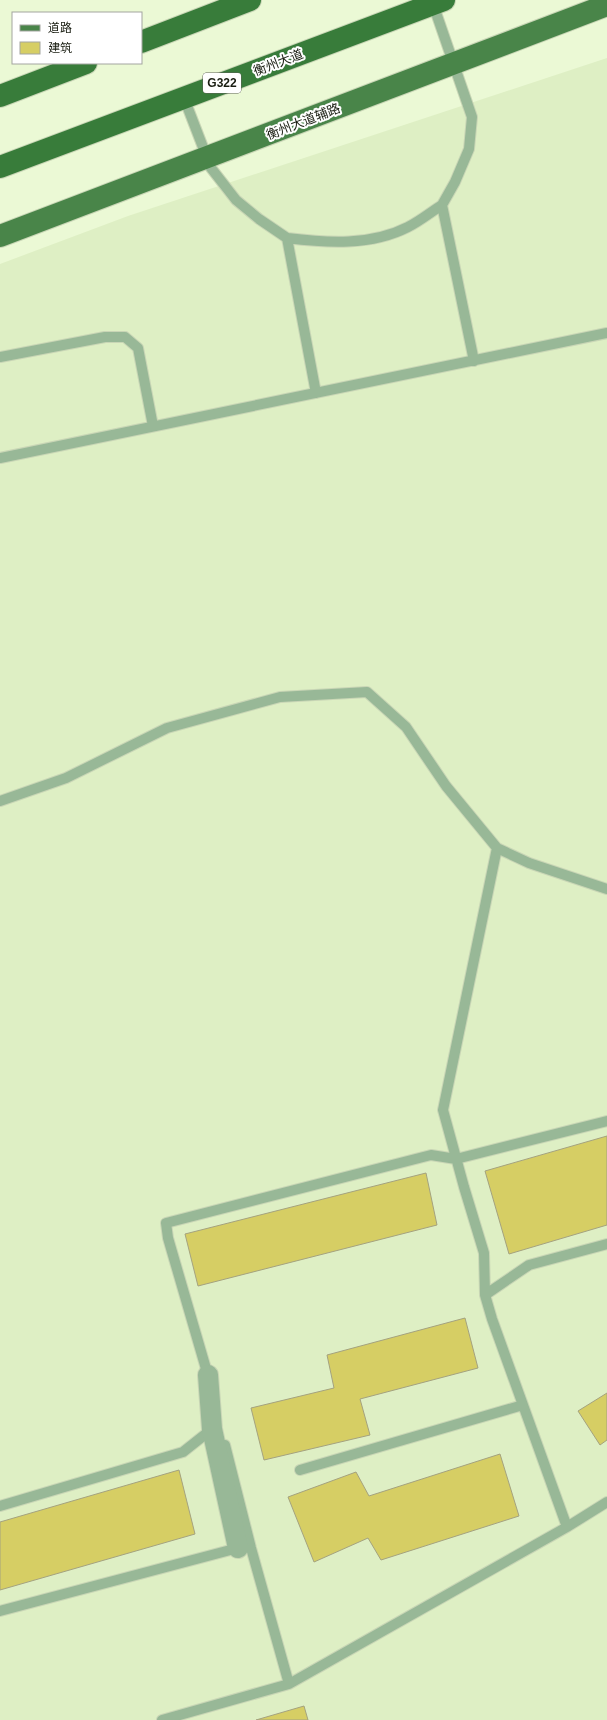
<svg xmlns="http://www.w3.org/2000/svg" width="607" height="1720" viewBox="0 0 607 1720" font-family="Helvetica,'Noto Sans SC',sans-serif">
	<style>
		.built { fill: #deefc4 }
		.building { fill: #d6ce64; stroke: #a4a27f }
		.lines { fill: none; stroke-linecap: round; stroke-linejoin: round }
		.service-casing { stroke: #c9d6b6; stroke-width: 12 }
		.minor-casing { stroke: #c9d6b6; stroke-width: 22 }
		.primary-casing { stroke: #c9d6b6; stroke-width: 24 }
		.trunk-casing { stroke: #c9d6b6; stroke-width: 24 }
		.service { stroke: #98b897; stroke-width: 10 }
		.minor { stroke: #98b897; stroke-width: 20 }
		.primary { stroke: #498549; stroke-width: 22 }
		.trunk { stroke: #387c3a; stroke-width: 22 }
		.labels { text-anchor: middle; stroke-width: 4; stroke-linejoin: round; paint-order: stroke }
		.shield { fill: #fff; stroke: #5e6158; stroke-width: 1 }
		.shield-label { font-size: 12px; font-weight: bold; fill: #191d11 }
		.street-label { font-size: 13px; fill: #191d11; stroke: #fff }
	</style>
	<rect width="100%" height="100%" fill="#ebf9d5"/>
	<path class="built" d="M607 58V1720H0V264L128 216Z"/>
	<path class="building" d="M607 1136V1225L509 1254 485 1171Z
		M426 1173 437 1225 198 1286 185 1234Z
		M465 1318 478 1368 360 1399 370 1435 264 1460 251 1408 334 1388 327 1355Z
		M607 1393V1440L600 1445 578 1411Z
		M500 1454 519 1516 381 1560 368 1538 314 1562 288 1497 356 1472 369 1496Z
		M179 1470 195 1534 0 1590V1522Z
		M304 1706 308 1720H256Z"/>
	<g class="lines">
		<defs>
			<path id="service" d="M433 4 472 117 469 149 455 182 442 205 474 361
				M184 98 211 168 236 200 259 219 287 238 316 393
				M287 238C327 243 371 246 408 227 420 221 431 212 442 205
				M0 357 105 337H125L138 348 153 426
				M0 458 607 333
				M0 801 66 778 167 728 280 697 367 692 406 727 446 786 497 848 529 863 607 889
				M497 848 443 1110 464 1187 484 1253 485 1295 492 1319 567 1527
				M485 1295 529 1265 607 1244
				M209 1379 168 1238 166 1223 431 1155 456 1159 607 1121
				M225 1445 251 1548 289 1684
				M300 1470 523 1405
				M0 1506 183 1452 212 1429
				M0 1611 238 1548
				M162 1720 289 1684 567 1527 607 1502"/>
			<path id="minor" d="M208 1375 212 1429 238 1548"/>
			<path id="primary" d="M0 236 607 5"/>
			<path id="trunk" d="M141 42 250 0
				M0 96 86 63
				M0 167 444 0"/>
		</defs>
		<use href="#service" class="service-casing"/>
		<use href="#minor" class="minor-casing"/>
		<use href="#primary" class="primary-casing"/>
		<use href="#trunk" class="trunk-casing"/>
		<use href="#service" class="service"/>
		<use href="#minor" class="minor"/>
		<use href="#primary" class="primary"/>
		<use href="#trunk" class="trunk"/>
	</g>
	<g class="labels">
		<rect class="shield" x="203" y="73" width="38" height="20" rx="3"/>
		<g class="shield-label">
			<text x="222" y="87">G322</text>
		</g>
		<g class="street-label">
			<text transform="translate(278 62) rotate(-21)" y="5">衡州大道</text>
			<text transform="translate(303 121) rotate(-21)" y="5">衡州大道辅路</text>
		</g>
	</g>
	<rect x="12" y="12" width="130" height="52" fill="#ffffff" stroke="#a3a5a0"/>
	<rect x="20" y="25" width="20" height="6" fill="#498549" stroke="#a3a5a0"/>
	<text x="48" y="32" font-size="12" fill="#191d11">道路</text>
	<rect x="20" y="42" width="20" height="12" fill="#d6ce64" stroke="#a3a5a0"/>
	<text x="48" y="52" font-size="12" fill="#191d11">建筑</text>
</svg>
